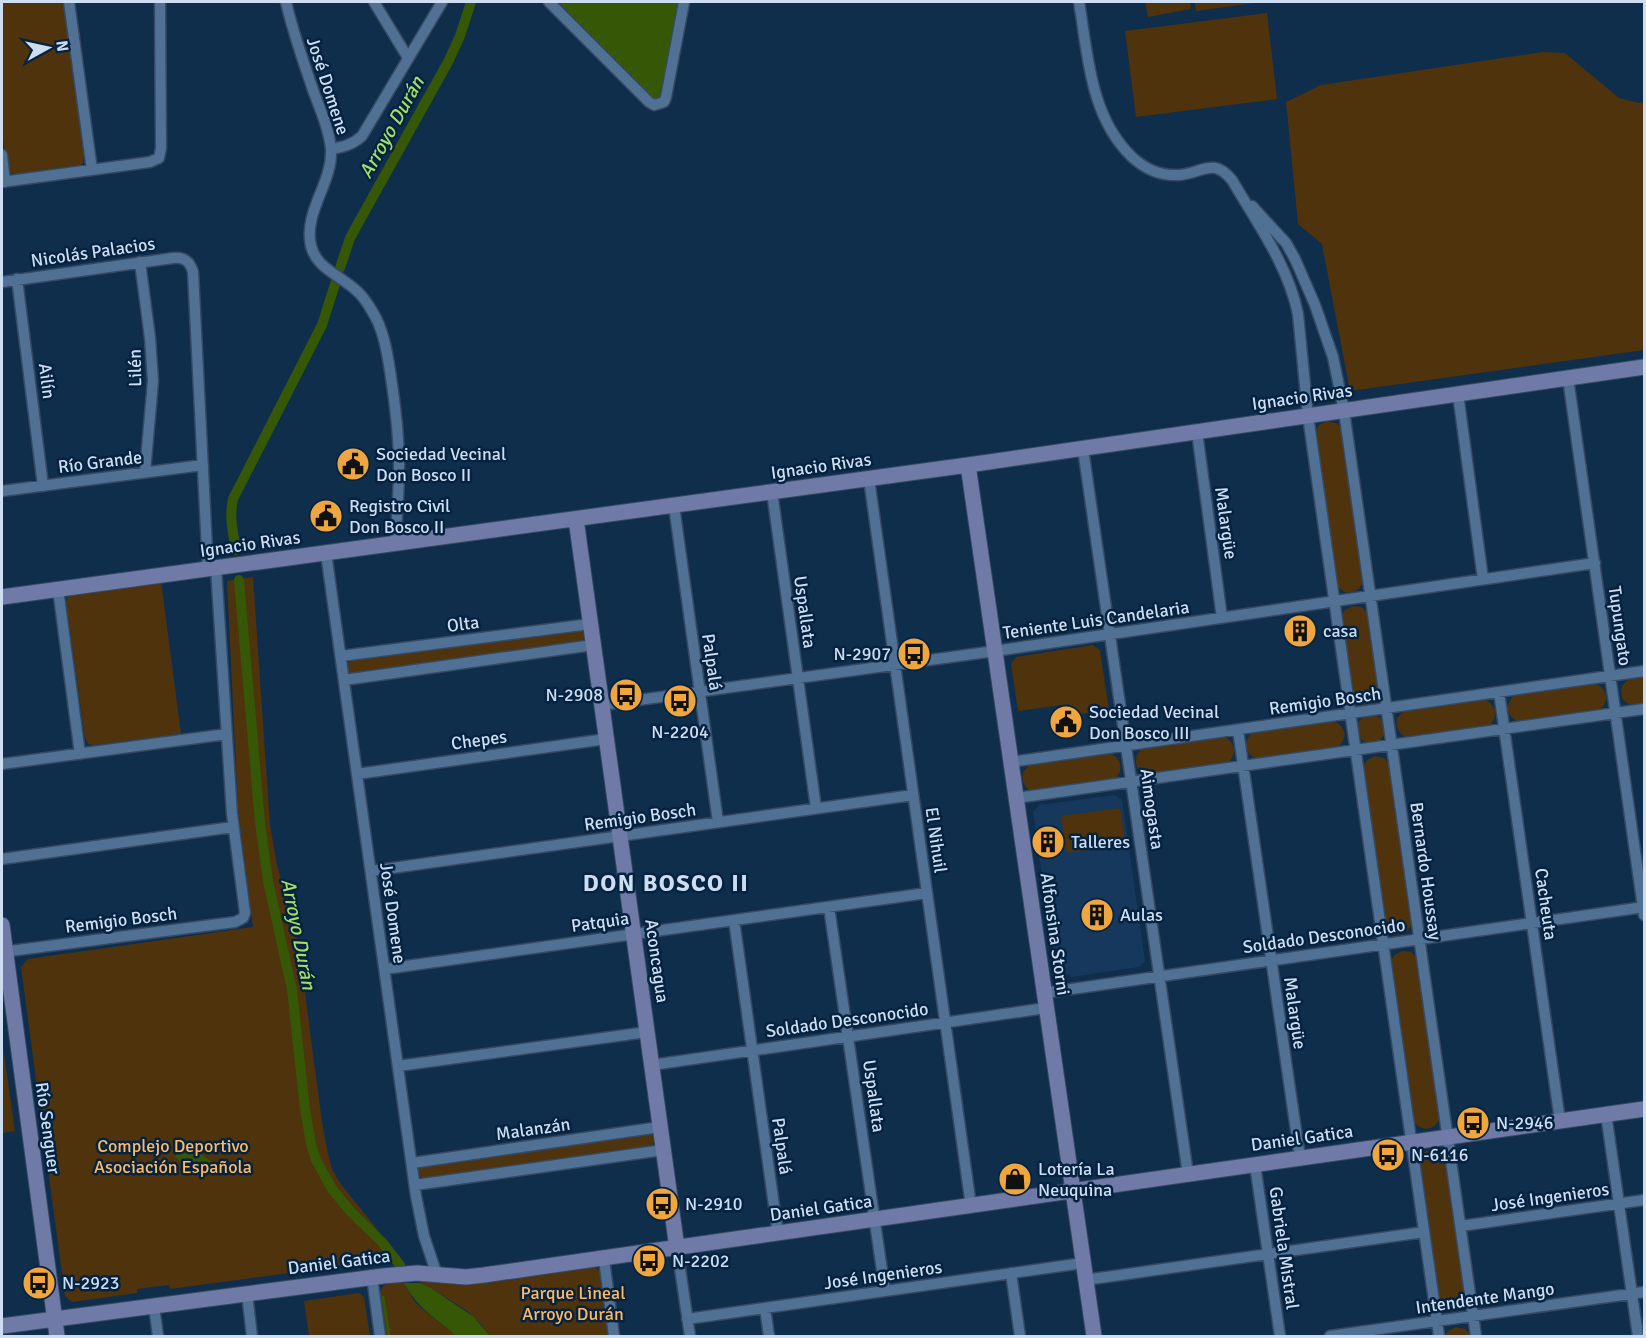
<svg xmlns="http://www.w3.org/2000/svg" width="1646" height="1338" viewBox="0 0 1646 1338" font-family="Signika,sans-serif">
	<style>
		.built { fill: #15385c }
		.green { fill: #4e330d }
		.water { fill: #355706 }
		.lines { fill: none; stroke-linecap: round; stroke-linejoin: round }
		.stream { stroke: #355706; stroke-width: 3 }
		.canal { stroke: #355706; stroke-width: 10 }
		.street-casing { stroke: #354963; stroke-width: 13 }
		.secondary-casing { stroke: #354963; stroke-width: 17 }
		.street { stroke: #517194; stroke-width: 10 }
		.secondary { stroke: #6f7ba6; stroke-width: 15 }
		.labels { text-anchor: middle; stroke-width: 5; stroke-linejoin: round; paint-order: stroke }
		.street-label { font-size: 18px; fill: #cddef2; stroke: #052341 }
		.poi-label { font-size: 18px; fill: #cddef2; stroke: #052341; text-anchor: start }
		.park-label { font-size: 18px; fill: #ffb95f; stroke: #052341 }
		.water-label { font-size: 20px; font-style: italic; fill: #a3df64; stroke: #052341 }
		.district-label { font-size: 24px; font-weight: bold; letter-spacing: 1.5px; fill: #cddef2; stroke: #052341 }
	</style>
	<rect width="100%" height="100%" fill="#0f2e4c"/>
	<path class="built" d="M1115 795 1122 800 1145 961 1139 967 1071 977 1070 974 1056 976 1033 812 1039 805Z"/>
	<path class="green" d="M2 2H64L84 156 83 163 80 165 17 174 9 173 6 166 2 131Z
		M1145 2H1190L1191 9 1148 17Z
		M1195 2H1262L1196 11Z
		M1267 13 1277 99 1136 117 1125 31Z
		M1543 52 1565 53 1619 98 1639 103 1644 102V350L1350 391 1322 244 1298 224 1286 102 1321 85Z
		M1327 421 1336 423 1342 429 1363 581C1360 590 1353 594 1344 592L1336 585 1314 433 1319 425Z
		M253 577 270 825 277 865 294 923 301 963 322 1122 328 1154 332 1169 340 1183 400 1258 170 1289 169 1285 137 1289V1293L72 1302 65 1296 21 967 28 959 253 927 238 809 227 581Z
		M161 581 181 734 94 745 88 744 85 738 66 602 68 595Z
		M1353 606 1362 607 1368 614 1379 694C1376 703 1369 706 1360 704L1352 698 1340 618 1345 610Z
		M576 629C582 630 585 632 584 638L581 642 351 674 347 670 348 663 354 660Z
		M1093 645 1100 650 1109 710 1072 715 1070 704 1018 711 1011 664 1016 657Z
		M1644 676V705C1630 706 1618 704 1622 686L1628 679Z
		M1590 683C1607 684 1612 701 1598 711L1519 722C1506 717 1504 704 1515 695Z
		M1484 699C1497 705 1499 718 1487 727L1408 738C1399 734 1395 728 1397 718L1404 711Z
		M1357 729a14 14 0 1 1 28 0a14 14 0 1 1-28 0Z
		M1333 721C1347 726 1348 739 1337 748L1257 759C1244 754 1242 741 1253 732Z
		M1223 736C1236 742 1238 755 1226 764L1147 775C1134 770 1132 756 1143 748Z
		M1109 753C1123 758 1124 772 1113 781L1033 792C1024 788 1021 781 1023 772L1029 765Z
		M1375 756 1384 758 1390 765 1412 923C1409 932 1402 936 1393 934L1385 927 1362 768 1367 760Z
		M1120 808 1126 845 1067 853 1061 816Z
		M1402 951 1411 952 1418 959 1440 1118C1435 1131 1421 1132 1413 1121L1390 963 1394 955Z
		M2 1046H3L15 1131 2 1133Z
		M649 1133C656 1136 656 1144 649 1147L424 1179 418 1175V1170L420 1166Z
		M1431 1149 1439 1151 1446 1157 1466 1300C1462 1309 1456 1313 1447 1311L1439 1304 1418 1161 1423 1153Z
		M589 1268C598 1267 600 1270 602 1278L610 1336H490L479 1322 467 1311 431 1288 420 1283 418 1279 485 1283Z
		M402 1280 413 1299 419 1306 456 1336H384C382 1323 372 1289 388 1283 392 1281 398 1281 402 1280Z
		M359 1293 364 1297 370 1336H309L304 1301Z
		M1456 1327 1465 1329 1472 1336H1445L1448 1331Z"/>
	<path class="water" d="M558 2H680L662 97 655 101 650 98Z
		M186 1142 214 1164 203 1179 175 1157Z
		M404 1283H420L431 1288 474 1317 490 1336H456C437 1319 416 1307 404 1283Z"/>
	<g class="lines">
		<path class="stream" d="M383 1297 389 1336"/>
		<path class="canal" d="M340 268 350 238 356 227 448 62 460 36 471 2
			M236 550C233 533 229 517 233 499L322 325 336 281
			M239 580 260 823 268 881 292 990 305 1109 311 1144 316 1160 332 1189 351 1212 382 1242 400 1265"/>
		<defs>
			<path id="street" d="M69 2 92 170
				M286 2C293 33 304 63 314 93 321 111 329 130 331 149 333 183 303 212 311 246 317 270 343 276 359 293 364 298 368 304 372 311 383 328 387 351 390 371 395 403 399 435 399 466 399 492 397 518 395 544
				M374 2 408 58
				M549 2 649 102 654 105 664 102 666 97 684 2
				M1079 2C1088 55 1090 117 1132 157 1145 169 1160 176 1178 175 1202 174 1212 156 1232 180 1257 223 1288 265 1298 314L1308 416 1439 1336
				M331 149C343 147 352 145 362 136L442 2
				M2 155 5 182
				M2 182 150 162 159 158 161 148 160 2
				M1252 206 1286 243 1295 259 1315 305 1333 357 1344 411 1476 1336
				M140 262 150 338 153 381 145 472
				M17 279 43 486
				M2 282 173 258C184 257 190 261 193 272L208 569
				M1568 378 1644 915
				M1458 394 1483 579
				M1197 432 1222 618
				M1083 449 1188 1174
				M869 479 971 1206
				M2 491 203 465
				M772 492 816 808
				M674 506 718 822
				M326 553 416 1196 424 1236 437 1275
				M58 589 80 754
				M341 656 590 624
				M344 680 593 645
				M1499 692 1560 1121
				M602 705 995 651 1595 563
				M1238 730 1300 1158
				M1011 762 1644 671
				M2 764 227 734
				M357 774 606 739
				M1016 798 1644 709
				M2 859 233 827
				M371 871 913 795
				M829 907 885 1291
				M734 920 778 1234
				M2 952 235 922 243 918 245 913 232 814 216 568
				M385 969 927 893
				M1044 993 1644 907
				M652 1065 1046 1008
				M398 1066 647 1032
				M1606 1114 1638 1336
				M412 1163 660 1127
				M1255 1165 1280 1336
				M415 1185 663 1150
				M1461 1226 1644 1200
				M677 1248 690 1336
				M604 1259 614 1336
				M1011 1273 1020 1336
				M372 1277 380 1336
				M1085 1280 1424 1232
				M247 1294 252 1336
				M154 1306 158 1336
				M765 1308 769 1336
				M687 1319 1083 1263
				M1330 1336 1644 1292"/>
			<path id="secondary" d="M968 465 1094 1336
				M576 519 677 1248
				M2 597 968 465 1644 367
				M2 925 57 1336
				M2 1326 383 1276 417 1273 466 1277 484 1275 1644 1109"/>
		</defs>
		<use href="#street" class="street-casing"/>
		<use href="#secondary" class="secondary-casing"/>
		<use href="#street" class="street"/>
		<use href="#secondary" class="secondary"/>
	</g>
	<defs>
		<symbol id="civic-disc" viewBox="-11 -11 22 22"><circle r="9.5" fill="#f0a63f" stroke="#052341"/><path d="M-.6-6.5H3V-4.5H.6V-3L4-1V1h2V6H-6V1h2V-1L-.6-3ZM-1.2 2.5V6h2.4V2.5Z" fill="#111"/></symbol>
		<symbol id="building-disc" viewBox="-11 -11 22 22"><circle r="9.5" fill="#f0a63f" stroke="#052341"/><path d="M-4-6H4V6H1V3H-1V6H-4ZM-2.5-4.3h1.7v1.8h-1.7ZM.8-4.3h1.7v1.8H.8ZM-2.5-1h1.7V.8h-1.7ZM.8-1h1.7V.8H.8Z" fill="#111"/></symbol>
		<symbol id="bus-disc" viewBox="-11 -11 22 22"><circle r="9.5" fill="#f0a63f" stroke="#052341"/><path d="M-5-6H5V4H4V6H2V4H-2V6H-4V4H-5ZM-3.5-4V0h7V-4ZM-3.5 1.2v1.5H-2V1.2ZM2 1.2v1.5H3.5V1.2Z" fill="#111"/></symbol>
		<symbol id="shop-disc" viewBox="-11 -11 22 22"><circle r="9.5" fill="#f0a63f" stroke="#052341"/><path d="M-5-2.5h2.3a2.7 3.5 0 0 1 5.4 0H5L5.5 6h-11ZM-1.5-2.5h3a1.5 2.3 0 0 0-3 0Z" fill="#111"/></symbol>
	</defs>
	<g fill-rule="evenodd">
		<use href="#civic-disc" x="334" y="445" width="38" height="38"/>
		<use href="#civic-disc" x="307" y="497" width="38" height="38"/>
		<use href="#building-disc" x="1281" y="612" width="38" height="38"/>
		<use href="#bus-disc" x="895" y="635" width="38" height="38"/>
		<use href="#bus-disc" x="607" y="676" width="38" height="38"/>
		<use href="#bus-disc" x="661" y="682" width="38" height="38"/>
		<use href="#civic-disc" x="1047" y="703" width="38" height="38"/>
		<use href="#building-disc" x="1029" y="823" width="38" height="38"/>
		<use href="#building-disc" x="1078" y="896" width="38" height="38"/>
		<use href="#bus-disc" x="1454" y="1104" width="38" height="38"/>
		<use href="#bus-disc" x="1369" y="1136" width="38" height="38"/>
		<use href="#shop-disc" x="996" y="1160" width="38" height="38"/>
		<use href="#bus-disc" x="643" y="1185" width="38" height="38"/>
		<use href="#bus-disc" x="630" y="1242" width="38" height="38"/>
		<use href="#bus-disc" x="20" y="1264" width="38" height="38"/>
	</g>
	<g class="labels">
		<g class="street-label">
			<text transform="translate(328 86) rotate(72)" y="6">José Domene</text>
			<text transform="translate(93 252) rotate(-8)" y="6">Nicolás Palacios</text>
			<text transform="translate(135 368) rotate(-91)" y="6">Lilén</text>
			<text transform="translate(47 381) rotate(83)" y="6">Ailín</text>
			<text transform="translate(1302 397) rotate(-8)" y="6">Ignacio Rivas</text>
			<text transform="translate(100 462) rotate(-7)" y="6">Río Grande</text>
			<text transform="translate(821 466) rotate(-8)" y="6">Ignacio Rivas</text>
			<text transform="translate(1226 523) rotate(82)" y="6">Malargüe</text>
			<text transform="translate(250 544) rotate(-8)" y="6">Ignacio Rivas</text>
			<text transform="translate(805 612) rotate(82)" y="6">Uspallata</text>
			<text transform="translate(1096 620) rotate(-8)" y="6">Teniente Luis Candelaria</text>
			<text transform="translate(463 624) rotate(-7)" y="6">Olta</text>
			<text transform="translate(1620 626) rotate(82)" y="6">Tupungato</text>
			<text transform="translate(712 662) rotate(82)" y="6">Palpalá</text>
			<text transform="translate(1325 701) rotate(-8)" y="6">Remigio Bosch</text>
			<text transform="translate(479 740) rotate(-8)" y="6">Chepes</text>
			<text transform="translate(1152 809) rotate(82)" y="6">Aimogasta</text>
			<text transform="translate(640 817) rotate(-8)" y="6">Remigio Bosch</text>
			<text transform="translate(936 840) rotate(82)" y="6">El Nihuil</text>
			<text transform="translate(1426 871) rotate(82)" y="6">Bernardo Houssay</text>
			<text transform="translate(1546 904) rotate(82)" y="6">Cacheuta</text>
			<text transform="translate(393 913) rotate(82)" y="6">José Domene</text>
			<text transform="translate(121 920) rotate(-7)" y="6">Remigio Bosch</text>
			<text transform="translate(600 922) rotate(-8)" y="6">Patquia</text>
			<text transform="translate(1055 934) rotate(82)" y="6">Alfonsina Storni</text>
			<text transform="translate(1324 936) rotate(-8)" y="6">Soldado Desconocido</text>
			<text transform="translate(657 961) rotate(82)" y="6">Aconcagua</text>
			<text transform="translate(1295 1013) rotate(82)" y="6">Malargüe</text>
			<text transform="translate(847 1020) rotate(-8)" y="6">Soldado Desconocido</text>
			<text transform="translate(874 1096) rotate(82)" y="6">Uspallata</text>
			<text transform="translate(48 1128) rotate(82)" y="6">Río Senguer</text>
			<text transform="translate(533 1129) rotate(-8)" y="6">Malanzán</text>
			<text transform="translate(1302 1138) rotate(-8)" y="6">Daniel Gatica</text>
			<text transform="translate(782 1146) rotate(82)" y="6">Palpalá</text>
			<text transform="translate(1550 1197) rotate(-8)" y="6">José Ingenieros</text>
			<text transform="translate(821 1208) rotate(-8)" y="6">Daniel Gatica</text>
			<text transform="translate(1284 1248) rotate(82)" y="6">Gabriela Mistral</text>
			<text transform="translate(339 1262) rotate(-7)" y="6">Daniel Gatica</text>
			<text transform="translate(883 1275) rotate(-8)" y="6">José Ingenieros</text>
			<text transform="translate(1485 1298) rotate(-8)" y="6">Intendente Mango</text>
		</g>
		<g class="poi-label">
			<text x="376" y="460">Sociedad Vecinal<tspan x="376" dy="21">Don Bosco II</tspan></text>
			<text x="349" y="512">Registro Civil<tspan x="349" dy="21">Don Bosco II</tspan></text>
			<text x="1323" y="637">casa</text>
			<text x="891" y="660" text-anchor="end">N-2907</text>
			<text x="603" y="701" text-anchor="end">N-2908</text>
			<text x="1089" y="718">Sociedad Vecinal<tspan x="1089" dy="21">Don Bosco III</tspan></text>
			<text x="680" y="738" text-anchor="middle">N-2204</text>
			<text x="1071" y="848">Talleres</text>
			<text x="1120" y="921">Aulas</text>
			<text x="1496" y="1129">N-2946</text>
			<text x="1411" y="1161">N-6116</text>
			<text x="1038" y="1175">Lotería La<tspan x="1038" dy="21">Neuquina</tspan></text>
			<text x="685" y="1210">N-2910</text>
			<text x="672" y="1267">N-2202</text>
			<text x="62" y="1289">N-2923</text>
		</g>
		<g class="park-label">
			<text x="173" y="1152">Complejo Deportivo<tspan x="173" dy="21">Asociación Española</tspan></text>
			<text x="573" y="1299">Parque Lineal<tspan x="573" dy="21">Arroyo Durán</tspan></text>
		</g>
		<g class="water-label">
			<text transform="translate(391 127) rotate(-61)" y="7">Arroyo Durán</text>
			<text transform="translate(299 934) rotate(79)" y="7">Arroyo Durán</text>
		</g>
		<g class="district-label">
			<text x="666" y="891">DON BOSCO II</text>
		</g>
	</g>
	<rect width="1646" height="1338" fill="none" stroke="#cddef2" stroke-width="6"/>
	<g transform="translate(48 48) rotate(82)" stroke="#052341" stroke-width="4.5" paint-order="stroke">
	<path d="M0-4.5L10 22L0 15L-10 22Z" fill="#cddef2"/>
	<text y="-9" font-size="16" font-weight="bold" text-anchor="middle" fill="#cddef2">N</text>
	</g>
</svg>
